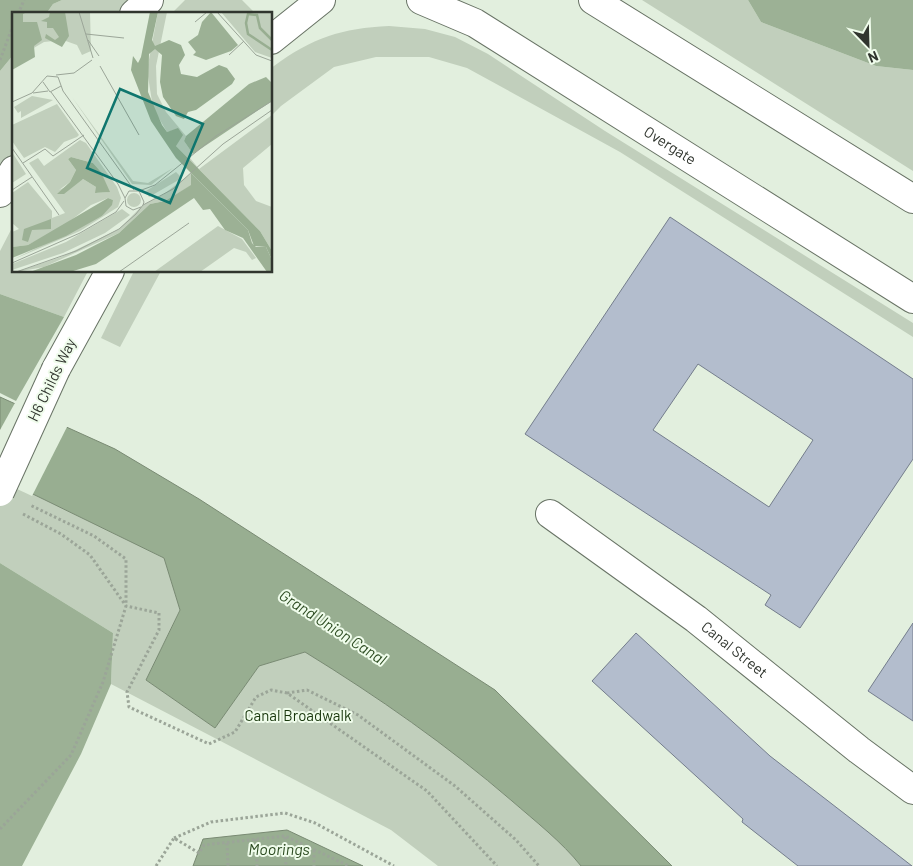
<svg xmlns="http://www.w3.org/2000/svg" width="913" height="866" viewBox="0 0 913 866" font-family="Barlow,sans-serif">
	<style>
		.green { fill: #c1cfbc }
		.forest { fill: #9cb195 }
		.water { fill: #98ae91; stroke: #798a73 }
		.pier { fill: #e2efde }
		.building { fill: #b3bdcd; stroke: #747d8c; fill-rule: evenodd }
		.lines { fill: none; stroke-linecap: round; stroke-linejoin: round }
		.street-casing { stroke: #687365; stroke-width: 30 }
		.secondary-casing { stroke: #687365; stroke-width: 30 }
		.path { stroke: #9ba598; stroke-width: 3; stroke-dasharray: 2.5 2.5; stroke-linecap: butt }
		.street { stroke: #fff; stroke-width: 28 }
		.secondary { stroke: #fff; stroke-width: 28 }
		.secondary-bridge-casing { stroke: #687365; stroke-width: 30; stroke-linecap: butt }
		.secondary-bridge { stroke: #fff; stroke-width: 28 }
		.labels { text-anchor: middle; stroke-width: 4; stroke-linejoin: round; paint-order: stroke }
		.street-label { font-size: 15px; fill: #30352e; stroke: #effceb }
		.park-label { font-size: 15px; fill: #18370c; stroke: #effceb }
		.water-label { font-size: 16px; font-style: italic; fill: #2e4d23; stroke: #effceb }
		.inset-river { fill: none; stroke: #98ae91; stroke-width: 2.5 }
		.inset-road { fill: none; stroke: #9ba598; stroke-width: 1 }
		.view { fill: #0f766e; fill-opacity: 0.15; stroke: #0f766e; stroke-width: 2.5 }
		.inset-edge { fill: none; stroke: #30352e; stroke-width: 2.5 }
	</style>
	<rect width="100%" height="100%" fill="#e2efde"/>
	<path class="green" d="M62 0H149L134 14H46L53 4Z
		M185 0H242L256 14H171Z
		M642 0H748L761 22 876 66 913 70V171Z
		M389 26 425 29 455 37 488 54 605 131 913 323V337L620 152 467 68 429 57H376L334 67 281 106 271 116V68L274 66C312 38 342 28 389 26Z
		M14 54V170L0 193V71Z
		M14 224V271H88L64 317 0 294V251Z
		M134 271H161L120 347 101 338Z
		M0 478 164 558 180 609 146 680 215 728 259 666 305 652C378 697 447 745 512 801 535 821 562 842 581 866H438L391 830 111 684 113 633 0 563Z"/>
	<path class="forest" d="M0 0H62L53 4 46 14H14V54L0 71Z
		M748 0H913V70L876 66 761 22Z
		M0 294 64 317 16 401 0 393Z
		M0 563 113 633 111 684 81 754 22 866H0Z"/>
	<path class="water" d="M0 397 115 449 199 499 495 690 672 866H581C562 842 535 821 512 801 447 745 378 697 305 652L259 666 215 728 146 680 180 610 164 558 0 478Z
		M287 830 363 866H193L203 839Z"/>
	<path class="pier" d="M16 401 68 425 32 496 0 481V430Z"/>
	<path class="building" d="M670 217 913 379V459L800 628 765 605 771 595 525 434ZM698 364 813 440 769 507 653 430Z
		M913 623V721L868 691Z
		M636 633 770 756 912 866H798L742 822 743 819 592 681Z"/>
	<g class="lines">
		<defs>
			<g id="street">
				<path id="s1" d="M550 514 696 619 859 750 913 790"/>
			</g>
			<g id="secondary">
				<path id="s2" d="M421 0 475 23 913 299"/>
				<path d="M593 0 913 199"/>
				<path d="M134 14 149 0"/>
				<path d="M271 40 321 0"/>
				<path d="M0 193 14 170"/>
				<path d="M56 369 110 271"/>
			</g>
		</defs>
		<use href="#street" class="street-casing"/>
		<use href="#secondary" class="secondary-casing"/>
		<path class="path" d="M18 14 24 0
			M0 60 14 23
			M23 514 61 534 90 555 126 606 159 613V630L127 692 129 707 209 744 235 732 256 697 271 690 287 693 427 791 497 866
			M287 693 307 690 358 715 455 786 516 840 539 866
			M0 829 71 755 103 682 126 606V559L94 536 30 505
			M285 837 286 866
			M174 838 211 822 285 813 315 823 394 866
			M256 839 257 866
			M227 843 228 866
			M314 850V866
			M156 866 174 838 199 853 204 845 285 836 349 866"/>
		<use href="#street" class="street"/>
		<use href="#secondary" class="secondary"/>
		<defs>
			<path id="secondary-bridge" d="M0 492 56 369"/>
		</defs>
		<use href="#secondary-bridge" class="secondary-bridge-casing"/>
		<use href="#secondary-bridge" class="secondary-bridge"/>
	</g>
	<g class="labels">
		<g class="street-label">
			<text dy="5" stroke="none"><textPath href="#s2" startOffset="289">Overgate</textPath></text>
			<text transform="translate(52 380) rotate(-64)" y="5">H6 Childs Way</text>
			<text dy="5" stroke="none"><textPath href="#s1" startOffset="229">Canal Street</textPath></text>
		</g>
		<g class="park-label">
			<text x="298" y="721">Canal Broadwalk</text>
		</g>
		<g class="water-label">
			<text transform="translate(333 627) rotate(33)" y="6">Grand Union Canal</text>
			<text x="279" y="855">Moorings</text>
		</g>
	</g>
	<g transform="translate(12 12)">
		<rect width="260" height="260" fill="#e2efde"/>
		<path d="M0 0H78L79 39 70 43 65 33 51 28 32 30 20 37ZM146 0H155L144 54 145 82 154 100 174 124 172 129 181 142 178 146 187 157 260 103V132L231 156 232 173 244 189 260 195V239L248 219 164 134 166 117 155 120 141 96 135 58ZM209 0H260V46L243 40ZM20 84 41 88 9 106V99L6 101 2 95ZM60 85 121 169 136 171 161 156 139 173 120 172ZM45 92 67 123 65 125 52 130 43 140 33 135 12 146 0 129V113ZM68 128 74 131 105 175 109 186 106 195 68 219 0 248 90 204 101 188 96 186 79 193 50 215 16 233 0 235V220L7 217 0 211V181L16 170 40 199V206L53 201 17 151 26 146 32 154ZM59 145 81 151 89 160 97 180 85 181 84 175 71 167 47 178 58 170 64 158 56 147ZM0 140 14 162 0 171ZM164 160 170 166 137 185 134 179ZM179 161 180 173 153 189 138 192 107 221 32 255 4 260 49 245 107 217 131 193 152 182ZM115 188a7 7 0 1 1 14 0a7 7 0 1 1-14 0ZM110 197 118 203 93 221 51 241 0 258V252L54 230ZM206 214 230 227 244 246 240 248 234 240 222 236 188 260H142Z" fill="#c1cfbc" fill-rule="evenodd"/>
		<path d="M0 0H15L11 2V10H25L30 28 22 34 23 45 0 58ZM38 0H53L57 24 50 35 33 26 34 22 43 28 47 25 41 16H35V10L29 9 37 5ZM199 0 226 33 219 39 194 48 181 43 184 40 176 30 186 23 190 10ZM254 65 260 71V89L181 142 172 129 174 124 237 72ZM59 145 81 151 89 160 98 180 83 181 84 175 71 167 52 182H45L58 170 64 158 56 147ZM179 161 236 218 240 231 244 235H254L260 248V260H255L231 226 213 218 198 197 191 198 182 186 84 252 58 260H18L64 243 107 221 138 192 153 189 179 173ZM96 186 101 188 100 193 90 204 54 224 0 246V235L16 233ZM39 207V217L20 218 16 230 10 228 12 217Z" fill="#9cb195"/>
		<path d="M138 0H146L140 28 143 34 157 28 169 33 173 43 167 53 169 62 185 65 207 53 215 56 223 67 220 72 184 98 176 100 172 107 164 104 151 85 148 70 150 43 143 37 137 42 136 80 150 113 155 120 166 116 171 123 164 134 248 219 260 239V248L254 235 242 234 236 218 164 146 139 109 119 58 121 44 126 51 129 45Z" fill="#98ae91"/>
		<path class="inset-river" d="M260 28 248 16 245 3 236 2 234 11 236 22 260 38"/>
		<path class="inset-road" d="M67 0 81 46M205 0 244 43 260 49M183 10 195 0M74 22 112 26M76 28 87 44M217 43 232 29M88 54 127 123M44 63 62 61 80 48M31 70 38 80 49 74M39 80 106 172 113 186M21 81 36 79M0 90 20 81 35 64 46 65 51 79 122 178M0 136 47 203M11 151 33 137 41 144 72 123M0 178 20 165M127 179 143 173 204 124 260 89M131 193 161 177 211 132 260 98M0 251 68 221 104 200 112 189M4 260 64 239 107 217 124 202 131 193 132 190 127 179H117L113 186 114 194 121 198 129 195M107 260 177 211"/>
		<path class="view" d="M108 77 191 112 158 191 75 156Z"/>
		<rect width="260" height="260" class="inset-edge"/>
	</g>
	<g transform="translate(868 45) rotate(157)" stroke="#effceb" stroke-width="4" paint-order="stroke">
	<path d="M0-4L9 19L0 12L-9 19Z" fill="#30352e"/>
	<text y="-8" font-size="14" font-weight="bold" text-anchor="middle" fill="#30352e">N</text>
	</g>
</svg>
